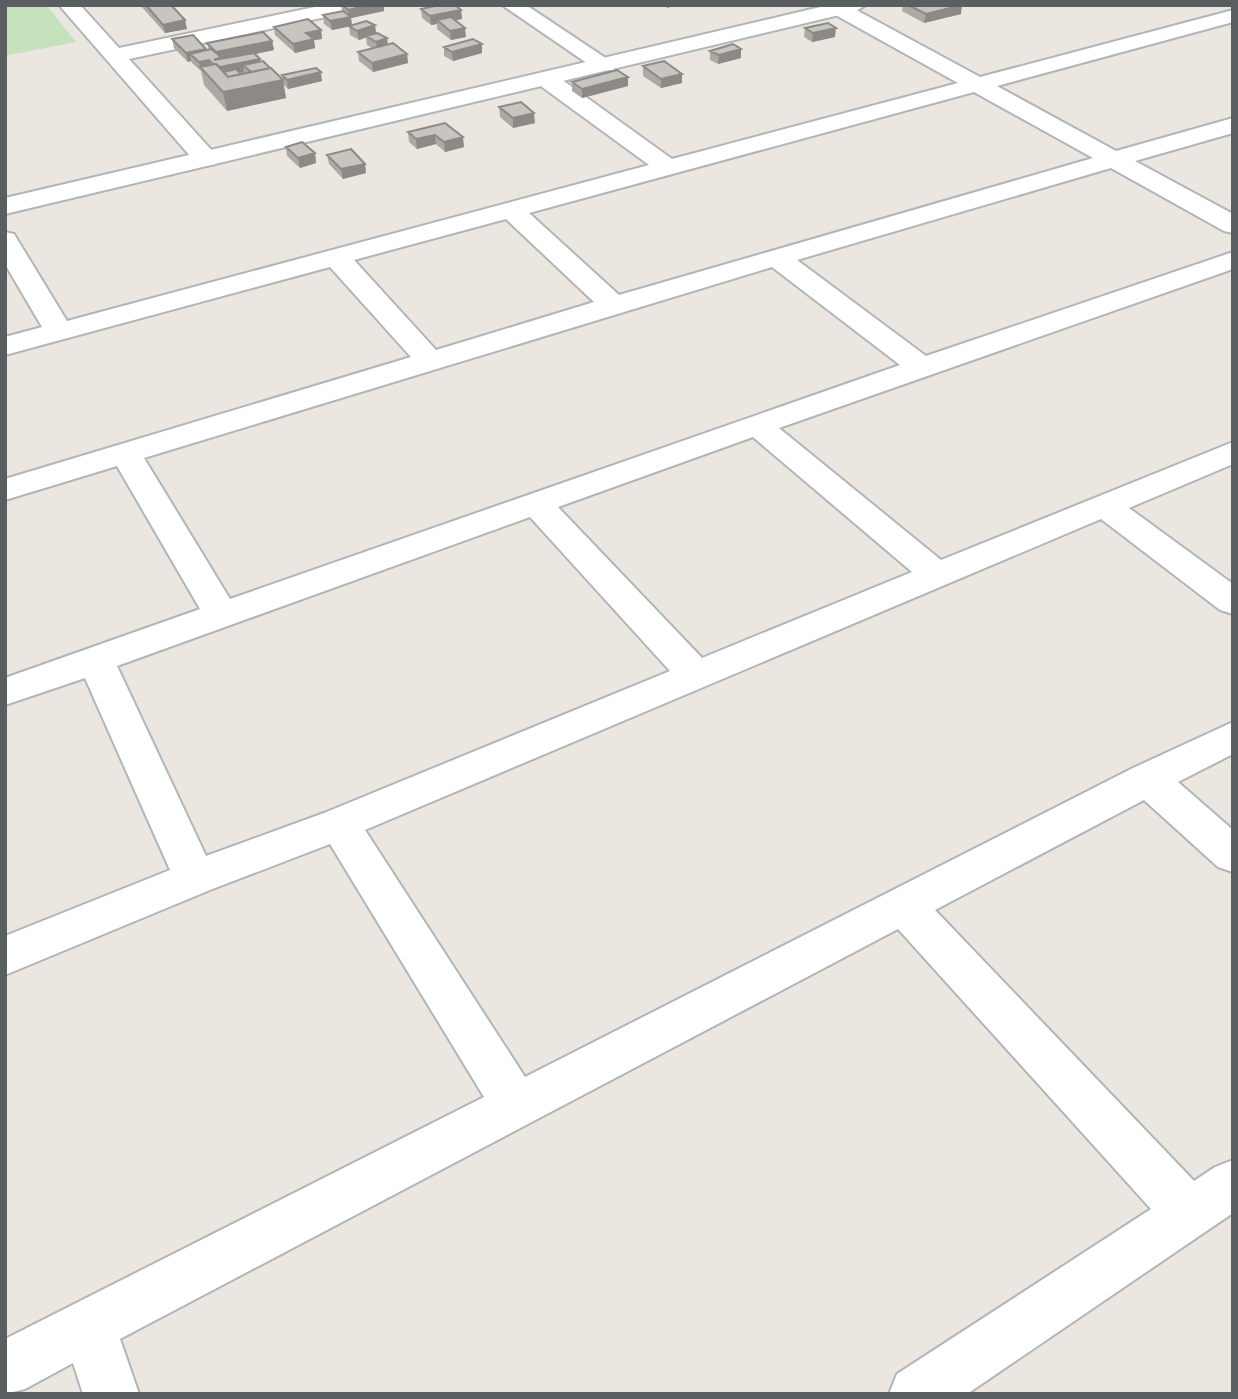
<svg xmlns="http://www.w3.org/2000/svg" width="1238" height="1399" viewBox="0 0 1238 1399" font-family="Manrope,sans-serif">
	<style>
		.green { fill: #c5e2bd }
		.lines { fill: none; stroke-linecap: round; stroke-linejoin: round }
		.street-casing { stroke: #b1b5b8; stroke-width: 4 }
		.secondary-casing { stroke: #b0b5b8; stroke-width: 4 }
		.street { fill: #fff; fill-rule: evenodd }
		.secondary { fill: #fff; fill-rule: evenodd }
		.wall { fill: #aca9a5 }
		.shaded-wall { fill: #8c8986 }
		.building { fill: #c8c4c0; stroke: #8c8986; stroke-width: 2 }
	</style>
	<rect width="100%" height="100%" fill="#ebe7e0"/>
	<path class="green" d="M5 5H46L76 42 5 56Z"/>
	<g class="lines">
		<defs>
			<path id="street" d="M59 5H80L119 48 324 5H364L354 11 129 59 215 154 218 159 215 164 206 166 197 164Z
				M502 5H526L616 65 613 70H597Z
				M831 5H847L980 77 1233 10V22L997 86 1116 151 1233 118V133L1135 161 1233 214V233L1224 231 1111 168 797 260 926 356 1233 252V269L779 428 941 560 1233 442V464L1129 508 1233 584V614L1220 610 1101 519 365 830 525 1077 1133 768 1233 722V754L1178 782 1233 830V872L1218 867 1144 800 935 910 1194 1181 1215 1167 1233 1160V1213L967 1394H889L897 1374 1151 1209 898 929 120 1339 139 1394H83L73 1363 25 1389 5 1394V1339L484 1097 330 844 210 890 5 975V936L170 870 85 678 5 705V678L200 609 117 466 5 500V479L411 357 330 267 5 355V337L42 327 5 264V232L14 234 67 321 649 165 538 84 535 79 538 74H554L672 159 958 83 832 13 829 9ZM974 92 1093 158 619 295 529 213ZM506 219 594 302 436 350 354 260ZM772 267 900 365 230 599 144 458ZM753 437 912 572 702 658 558 507ZM530 517 670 671 324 813 206 856 117 666Z"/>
			<path id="secondary" d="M829 5H866L856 11 5 214V198Z"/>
		</defs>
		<use href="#street" class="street-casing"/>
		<use href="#secondary" class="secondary-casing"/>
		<use href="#street" class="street"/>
		<use href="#secondary" class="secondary"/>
	</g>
	<path class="wall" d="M140 5H171L185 20 187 29 165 33Z
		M341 5H384V11L351 18 352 25H375L376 33 387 38 388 45 407 54 408 63 373 72 359 61 358 52 372 48 367 45 366 37 359 40 350 35 349 26 332 30 324 24 323 15 342 11Z
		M903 5H930L961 14 924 23 902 11Z
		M421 9 461 10 462 19 455 20 466 37 451 40 437 29V24L431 25 422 18Z
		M274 27 321 30 322 39 314 40 315 48 295 53 275 35Z
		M805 28 835 37 812 42 804 37Z
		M172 39 206 50H209L207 43 272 41 274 50 255 54 260 59V61L283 80 282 75 322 81 288 89 283 84 286 98 227 111 204 85 201 71 192 63 191 61 188 62 174 48Z
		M444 47 482 53 453 61 444 56Z
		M741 49V58L718 64 710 60V51Z
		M643 66 682 74V83L661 88 643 76Z
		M572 82 628 86 582 98 572 91Z
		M499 107 535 123 513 128 500 117Z
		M445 123 464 147 445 152 436 144 417 149 409 142 408 132Z
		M286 147 315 153 316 163 300 168 287 156Z
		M327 155 365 164 366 173 343 179 329 164Z"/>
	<path class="shaded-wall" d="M370 5H384V11L351 18 352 26 332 30 330 21 349 17 348 10Z
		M667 5H678L667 8Z
		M962 5 961 14 924 23 926 14Z
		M461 10 462 19 441 23 437 20V24L431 25 430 16Z
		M185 20 187 29 165 33 163 25Z
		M375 25 376 34 359 40 357 31Z
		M465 28 466 37 451 40 450 31Z
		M836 28 835 37 812 42 813 33Z
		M321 30 322 39 314 40 315 48 295 53 293 44 306 33Z
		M387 38 388 47 377 51 376 42Z
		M272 41 274 50 221 61 260 59 261 68 243 65 244 72 224 76 215 65 217 58 216 52Z
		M482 44V53L453 61 452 52Z
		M206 49 208 58 190 54 191 61 188 62 186 53Z
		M741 49V58L718 64 719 55Z
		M407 54 408 63 373 72 372 63Z
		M209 60 211 69 200 67 201 71 199 62Z
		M321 72 322 81 288 89 287 80Z
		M682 74V83L661 88V79Z
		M628 77V86L582 98V89Z
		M283 80 286 98 227 111 223 92Z
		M534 113 535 123 513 128V118Z
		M435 135 436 144 417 149 416 139Z
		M463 137 464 147 445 152 444 142Z
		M315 153 316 163 300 168 298 158Z
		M365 164 366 173 343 179 341 169Z"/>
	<path class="building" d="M146 5H171L185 20 163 25Z
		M343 5H370L348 10Z
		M439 5H455L461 10 430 16 421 9Z
		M908 5 931 6 962 5 926 14Z
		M343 11 351 17 330 21 323 15Z
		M451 17 465 28 450 31 437 20Z
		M308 19 321 30 306 33 314 39 293 44 274 27Z
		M366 21 375 25 357 31 349 26Z
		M828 23 836 28 813 33 805 28Z
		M263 32 272 41 216 52 207 43Z
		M377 33 387 38 376 42 366 36Z
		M193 35 206 49 186 53 172 39Z
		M473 39 482 44 452 52 444 47Z
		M393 43 407 54 372 63 358 52Z
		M733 44 741 49 719 55 710 51Z
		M211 49 221 57 214 60 254 53 260 59 220 67 216 64H213L209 60 199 62 190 54Z
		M263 61 270 68 251 72 243 65Z
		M664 61 682 74 661 79 643 66Z
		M216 64 228 77 271 68 283 80 223 92 200 67Z
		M316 68 321 72 287 80 282 75Z
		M236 69 241 74 228 77 224 72Z
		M617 70 628 77 582 89 572 82Z
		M521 102 534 113 513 118 499 107Z
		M445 123 463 137 444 142 435 135 416 139 408 132Z
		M302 142 315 153 298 158 286 147Z
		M351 149 365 164 341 169 327 155Z"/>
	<rect width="1238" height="1399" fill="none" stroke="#595e61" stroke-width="14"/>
</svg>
